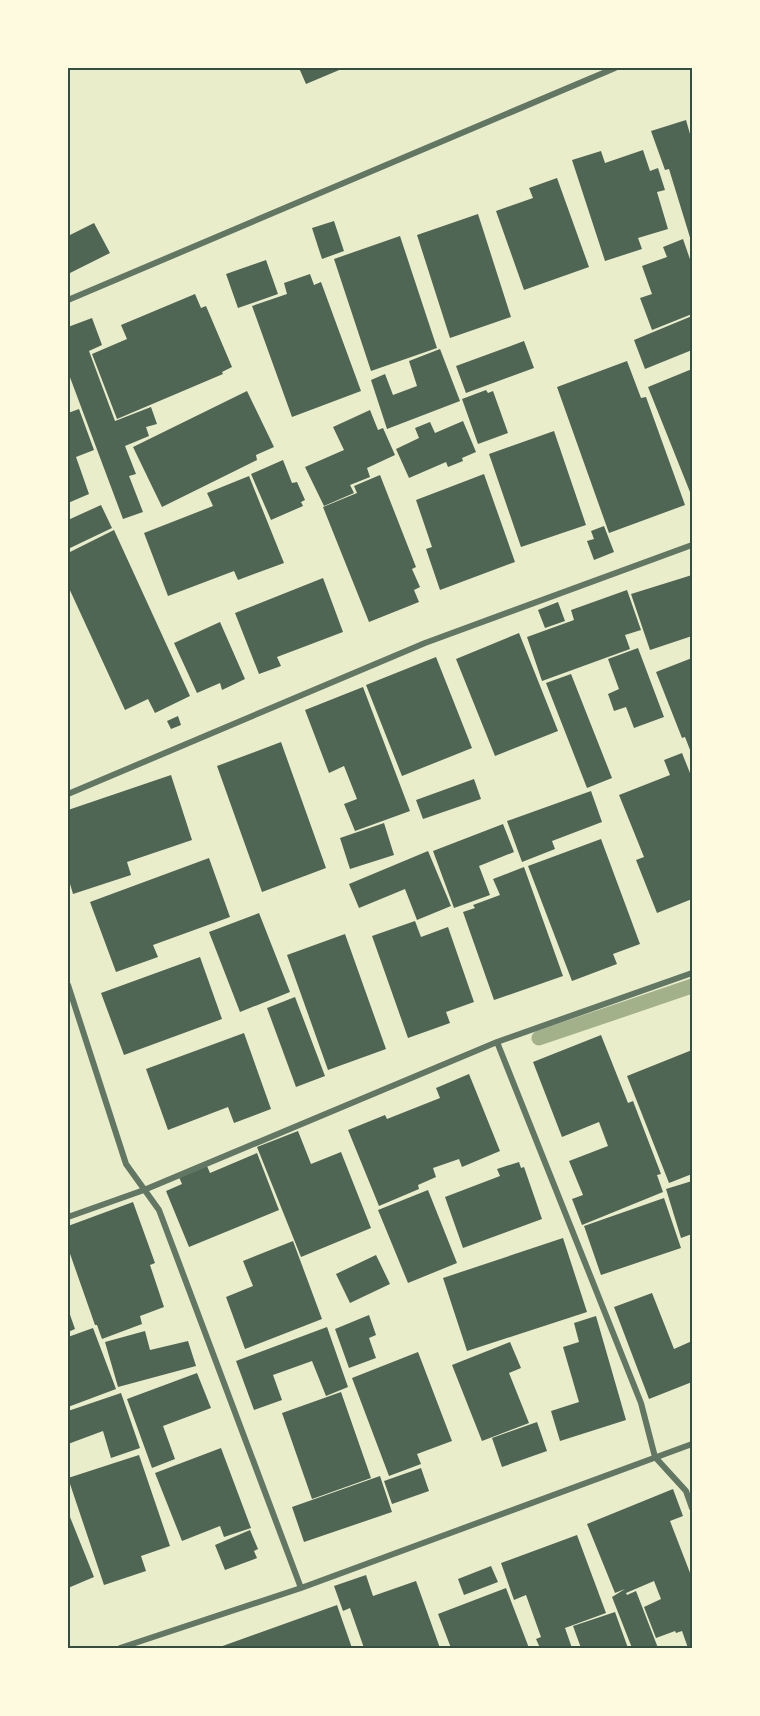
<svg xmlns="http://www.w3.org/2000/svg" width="760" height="1716" viewBox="0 0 760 1716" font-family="'Noto Sans',sans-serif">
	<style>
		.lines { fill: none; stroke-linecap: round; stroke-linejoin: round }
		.stream { stroke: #a3b18a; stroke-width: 15 }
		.building { fill: #4f6655 }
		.minor { stroke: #617663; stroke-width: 6 }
		.neatline { fill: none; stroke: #344e41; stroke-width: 2 }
	</style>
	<rect width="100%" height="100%" fill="#e9edc9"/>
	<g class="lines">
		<path class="stream" d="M539 1038 692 986"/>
	</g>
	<path class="building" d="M299 68H344L306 84Z
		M686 120 690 134 692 133V244L669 169 665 170 651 131Z
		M643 150 650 171 658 168 665 190 657 192 668 229 638 238 642 249 605 261 572 160 601 151 605 163Z
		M557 178 589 267 524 290 496 211 533 198 529 188Z
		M478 214 511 317 450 338 417 235Z
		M334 221 344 251 322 259 312 228Z
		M94 223 110 253 68 274V236Z
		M400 236 437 348 371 371 334 259Z
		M683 239 692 265V314L652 330 640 298 652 294 642 266 667 257 663 247Z
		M266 260 278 294 238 308 226 274Z
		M310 274 314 285 321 282 361 391 292 417 252 306 287 294 284 283Z
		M195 294 201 308 206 306 232 367 222 372 223 374 117 419 92 354 127 339 121 325Z
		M692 316V350L645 369 634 340Z
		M92 318 102 345 89 351 115 421 151 407 157 424 146 427 149 436 125 446 136 474 129 476 143 512 123 519 68 372V327Z
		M524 341 534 368 466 393 456 366Z
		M440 349 460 401 387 429 371 380 385 374 393 395 417 386 409 361Z
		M627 361 641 398 646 397 685 505 609 533 557 387Z
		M692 369V497L648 387Z
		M486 390 488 393 493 391 508 433 478 444 462 399Z
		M247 391 274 447 256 455 257 460 162 507 133 447Z
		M79 409 94 450 76 457 89 494 68 503V413Z
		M370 410 378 430 383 428 395 455 367 468 370 477 350 485 354 493 324 506 305 467 344 450 333 427Z
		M463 421 476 452 462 458 463 461 448 467 446 462 409 478 396 449 419 438 415 428 430 422 435 433Z
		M554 431 586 525 521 547 489 454Z
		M283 460 292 483 297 482 305 500 301 502 303 506 271 520 251 474Z
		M484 474 515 562 440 590 426 549 432 547 416 500Z
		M380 475 416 567 412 569 420 587 414 590 419 602 369 622 323 507 357 493 354 486Z
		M249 476 284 563 238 580 234 571 168 596 144 533 213 506 207 493Z
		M101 505 112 528 68 549V520Z
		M604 526 614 552 594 560 587 541 594 539 591 531Z
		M114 530 190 696 155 713 148 699 125 710 68 586V553Z
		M692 575V636L650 650 631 594Z
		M323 578 343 632 277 657 281 666 259 674 235 613Z
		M627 590 641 630 625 635 630 649 542 681 527 637 574 620 571 610Z
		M558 602 565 621 545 628 538 610Z
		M220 622 245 679 222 690 220 683 197 693 174 643Z
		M519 633 558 731 495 756 456 659Z
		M638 648 664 717 634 728 626 707 614 711 608 694 619 689 608 659Z
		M436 657 472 748 402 776 366 685Z
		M692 658V755L685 737 682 738 656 672Z
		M571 674 612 778 587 788 546 683Z
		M363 687 410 811 355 831 344 804 357 799 344 766 329 773 305 710Z
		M178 716 181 725 171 729 167 721Z
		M281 742 326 868 262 892 217 766Z
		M682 753 692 778V899L657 913 636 860 644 857 619 795 670 775 664 760Z
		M171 775 192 840 127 862 131 875 73 894 68 877V810Z
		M474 779 481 799 423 819 416 800Z
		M591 791 602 822 552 841 555 849 522 862 507 821Z
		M384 823 394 855 350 869 340 838Z
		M503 824 514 852 479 866 490 895 454 908 433 851Z
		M601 839 640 944 613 954 617 964 572 981 528 866Z
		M428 851 451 906 417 920 405 889 359 908 349 884Z
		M209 858 230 917 153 945 158 957 116 972 90 902Z
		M524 867 563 976 494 1000 463 912 475 908 473 905 500 895 493 879Z
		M259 913 290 992 240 1012 209 932Z
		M415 921 421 937 448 927 474 1002 446 1012 450 1023 408 1038 372 936Z
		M345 934 386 1049 328 1070 287 955Z
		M200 957 222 1019 124 1055 101 993Z
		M295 997 325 1076 296 1087 267 1008Z
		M244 1033 271 1109 234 1123 228 1107 168 1130 146 1069Z
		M601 1035 628 1103 633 1101 661 1174 657 1175 663 1192 582 1225 572 1199 583 1195 569 1161 608 1146 599 1122 562 1137 533 1062Z
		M692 1050V1174L669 1183 627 1076Z
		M469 1074 500 1151 462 1167 459 1159 433 1168 436 1177 418 1185 419 1189 379 1206 348 1130 385 1115 387 1119 440 1098 436 1088Z
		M298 1131 311 1164 341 1152 371 1228 301 1257 257 1147Z
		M257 1153 279 1210 189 1247 166 1191 182 1184 179 1177 207 1166 210 1173Z
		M519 1162 521 1168 524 1167 542 1219 463 1248 445 1197 500 1176 497 1169Z
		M692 1181V1234L681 1238 666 1189Z
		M428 1190 457 1263 408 1283 378 1210Z
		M664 1198 681 1248 601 1275 584 1226Z
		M133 1202 155 1263 150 1265 164 1307 140 1316 142 1324 102 1339 97 1325H95L68 1248V1226Z
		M563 1238 587 1312 467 1351 443 1278Z
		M293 1241 322 1319 245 1349 226 1297 253 1286 243 1261Z
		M376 1255 390 1284 350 1303 336 1274Z
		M652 1293 674 1349 692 1341V1382L649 1399 614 1307Z
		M68 1309 75 1329 68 1332Z
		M369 1315 376 1335 369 1338 376 1358 349 1368 335 1329Z
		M596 1316 626 1420 560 1441 551 1411 579 1402 563 1347 579 1342 574 1323Z
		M327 1327 348 1387 326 1396 312 1361 273 1375 282 1400 254 1410 236 1361Z
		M93 1328 116 1389 68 1407V1337Z
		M145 1331 150 1350 188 1341 196 1366 118 1387 105 1342Z
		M510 1342 521 1368 509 1373 529 1423 482 1441 452 1365Z
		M418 1352 452 1441 417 1454 421 1464 389 1476 352 1378Z
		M197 1373 211 1408 163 1426 175 1459 152 1468 127 1399Z
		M341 1392 371 1478 312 1499 282 1413Z
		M121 1393 140 1448 111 1458 103 1431 68 1444V1411Z
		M537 1422 547 1451 502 1467 492 1438Z
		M221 1448 251 1528 224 1537 220 1526 182 1541 155 1473Z
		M139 1455 170 1546 141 1556 146 1571 104 1585 68 1478Z
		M421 1468 429 1491 392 1504 384 1481Z
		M380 1476 392 1512 304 1542 292 1507Z
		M673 1489 683 1516 670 1521 692 1578V1648H688L682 1631 676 1633 675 1631 656 1638 644 1607 661 1599 654 1581 626 1593 627 1595 636 1591 658 1648H632L612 1597 625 1589 615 1593 587 1524Z
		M68 1512 94 1577 68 1588Z
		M250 1530 258 1549 254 1551 257 1558 225 1570 215 1545Z
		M577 1535 606 1613 565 1628 572 1648H540L536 1639 541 1637 526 1595 514 1600 501 1563Z
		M491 1566 498 1582 464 1595 458 1579Z
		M366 1575 373 1596 416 1581 440 1648H364L350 1608 343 1611 334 1586Z
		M506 1588 529 1648H451L438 1614Z
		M337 1605 352 1648H217Z
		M615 1612 628 1648H581L573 1626Z"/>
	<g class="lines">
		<path class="minor" d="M68 300 615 68
			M68 794 425 643 692 545
			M68 985 126 1164 159 1210 301 1588
			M497 1042 641 1403 655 1457 686 1491 692 1508
			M68 1217 144 1190 497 1042 692 973
			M120 1648 301 1588 692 1444"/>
	</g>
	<rect width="760" height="1716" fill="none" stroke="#fefae0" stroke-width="138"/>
	<rect x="69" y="69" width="622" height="1578" class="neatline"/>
</svg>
